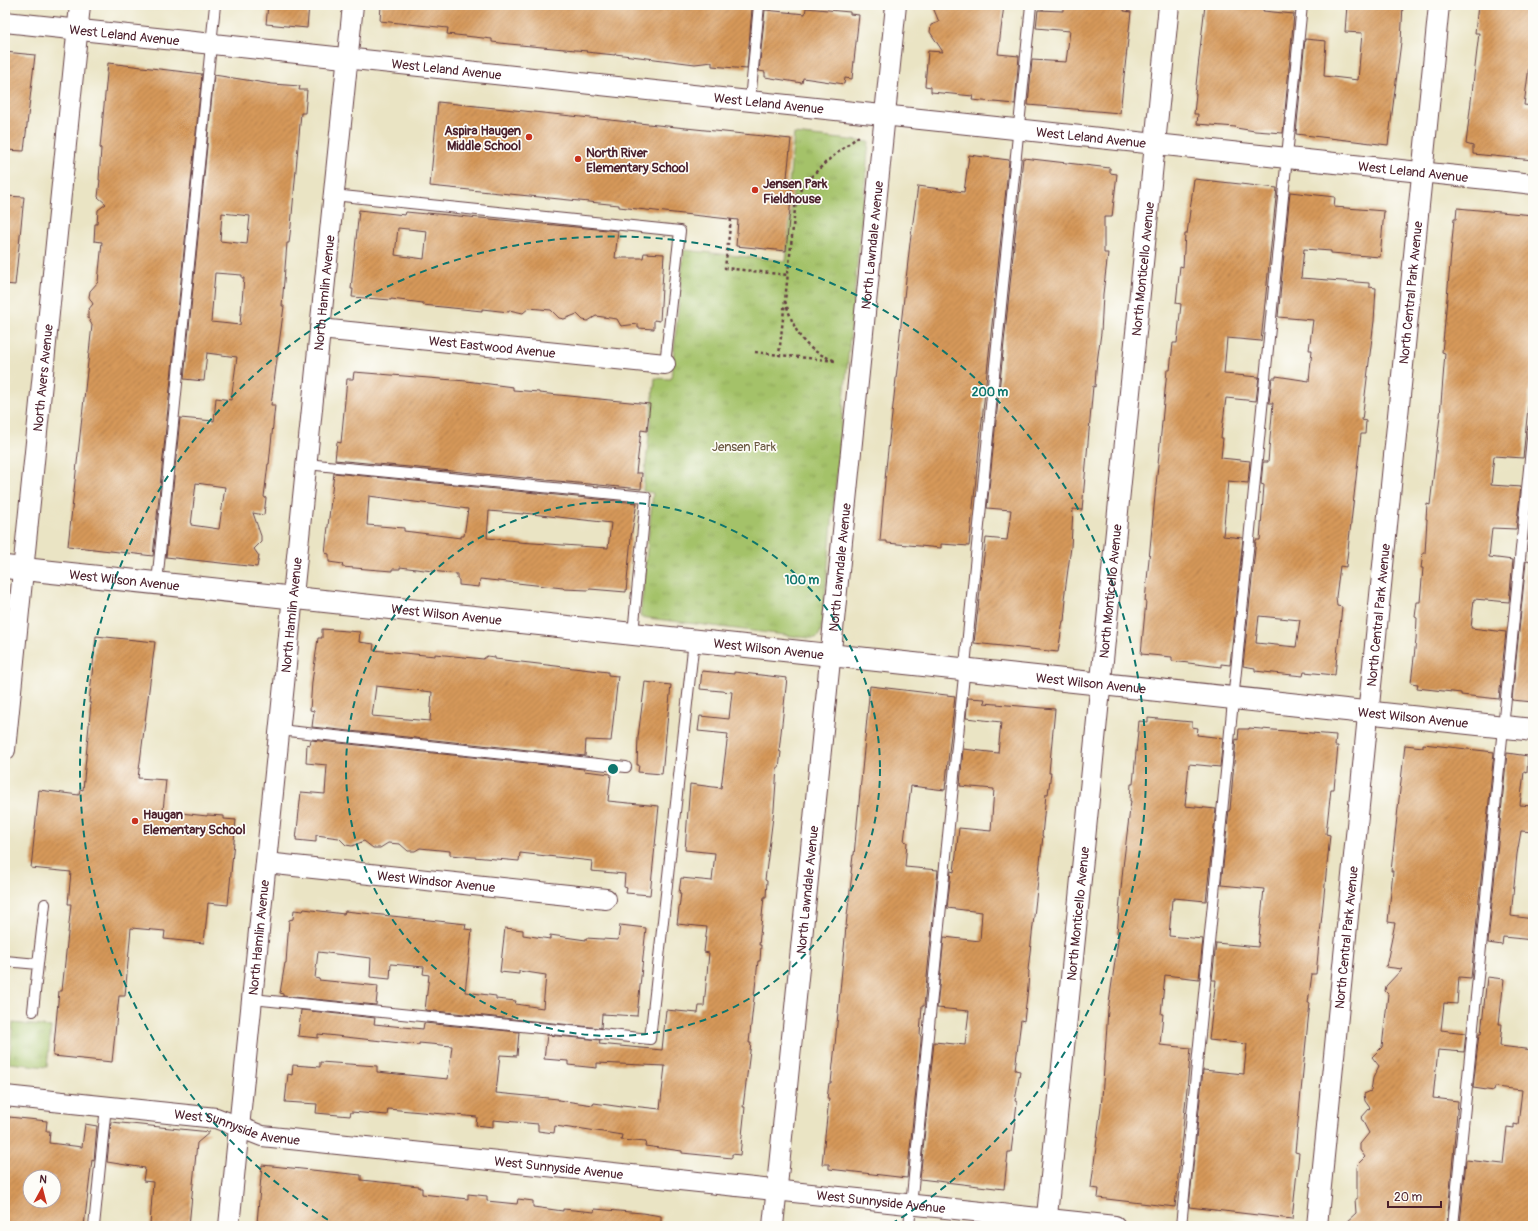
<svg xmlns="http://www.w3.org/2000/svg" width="1538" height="1231" viewBox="0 0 1538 1231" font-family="Pangolin,sans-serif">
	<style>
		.park { fill: url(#park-tufts); stroke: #77704a }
		.building { fill: url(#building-hatch); fill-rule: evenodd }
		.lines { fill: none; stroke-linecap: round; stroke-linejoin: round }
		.lane-casing { stroke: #623d42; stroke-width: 12 }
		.street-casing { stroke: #623d42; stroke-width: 22 }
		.secondary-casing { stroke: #623d42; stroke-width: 24 }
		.path { stroke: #623d42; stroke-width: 2.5; stroke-dasharray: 3 3; stroke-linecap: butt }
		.lane { stroke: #fff; stroke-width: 10 }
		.street { stroke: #fff; stroke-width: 20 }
		.secondary { stroke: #fff; stroke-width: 22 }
		.ring { fill: none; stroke: #0f766e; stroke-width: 2; stroke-dasharray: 7 5 }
		.poi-dot { fill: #c8321e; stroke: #fdfcf7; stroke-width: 1.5 }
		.labels { text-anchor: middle; stroke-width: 3.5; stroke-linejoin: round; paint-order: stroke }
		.street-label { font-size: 13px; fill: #4a1f2b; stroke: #fdfcf7 }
		.poi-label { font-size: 13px; font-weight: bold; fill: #4a1f2b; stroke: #fdfcf7; text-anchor: start }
		.park-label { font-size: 13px; fill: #6a5841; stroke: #fdfcf7 }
		.centre { fill: #0f766e; stroke: #fdfcf7; stroke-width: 2 }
		.ring-label { font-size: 12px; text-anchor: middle; font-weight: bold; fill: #0f766e; stroke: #fdfcf7; stroke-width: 3.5; stroke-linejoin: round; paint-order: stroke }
	</style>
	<defs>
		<pattern id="park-tufts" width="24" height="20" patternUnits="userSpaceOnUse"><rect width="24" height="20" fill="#a4c269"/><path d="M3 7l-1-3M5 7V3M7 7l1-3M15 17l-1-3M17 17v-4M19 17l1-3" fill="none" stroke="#8fa65b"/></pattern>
		<pattern id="building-hatch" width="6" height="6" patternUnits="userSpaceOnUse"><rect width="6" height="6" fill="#d6995a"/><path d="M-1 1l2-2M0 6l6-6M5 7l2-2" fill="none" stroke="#b07c4b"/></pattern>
	</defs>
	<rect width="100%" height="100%" fill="#fdfcf7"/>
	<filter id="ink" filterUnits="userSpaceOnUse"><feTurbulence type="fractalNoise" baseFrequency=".025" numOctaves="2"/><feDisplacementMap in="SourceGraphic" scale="8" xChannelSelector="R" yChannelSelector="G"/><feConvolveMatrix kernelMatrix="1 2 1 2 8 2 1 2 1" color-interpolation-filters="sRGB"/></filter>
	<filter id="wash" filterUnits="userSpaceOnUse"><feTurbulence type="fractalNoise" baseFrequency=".012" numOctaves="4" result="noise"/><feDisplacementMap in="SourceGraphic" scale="16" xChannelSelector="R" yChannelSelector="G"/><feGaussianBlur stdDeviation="0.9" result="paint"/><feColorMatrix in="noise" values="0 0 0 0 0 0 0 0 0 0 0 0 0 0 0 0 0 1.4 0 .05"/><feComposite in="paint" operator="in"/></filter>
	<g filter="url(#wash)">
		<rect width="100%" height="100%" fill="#eae4c4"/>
		<path class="park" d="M794 134 869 142 822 626 820 633 817 638H809L640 617 653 493 643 491 655 378 671 379 684 250 786 261 794 185H789Z
			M13 1023 51 1027 47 1067 9 1063Z"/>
		<g id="blocks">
			<path class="building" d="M268 5H309L307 28 266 24Z
				M381 5H662L661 7 690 9V5H738V7L752 9 747 69 712 66V62L695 64 615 54V55L586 52 587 51 509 44 492 42V39L447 34 448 28 380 21Z
				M932 5H1004L998 54 1019 56 1015 104 972 100 973 96 931 92V87L925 86 928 51 943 52 930 32 931 25 939 22Z
				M1063 5H1125L1124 11 1131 12 1120 113 1028 105 1032 60 1066 62 1070 31 1036 28 1038 10 1063 11Z
				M1205 5H1264L1263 11 1294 14 1283 133 1255 131 1236 128V127L1197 124 1198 114H1194L1196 94H1195Z
				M1347 5H1403L1401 42 1388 145 1296 134 1305 39 1326 41 1324 76 1358 80 1362 33 1345 32Z
				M1478 5H1533V36L1524 105 1533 106V160L1473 154V146L1466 144 1479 33H1475Z
				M806 8 850 12V14L859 15 852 79 845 78 844 84 803 78 802 83 765 77V72L759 71 765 10 805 14Z
				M5 52 35 55 24 151 5 150Z
				M108 63 202 74 153 556 68 546 92 325 88 318V310L93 304 89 297 90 291 98 282 102 242 94 241 95 224H97L98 210 106 204 98 197 100 180H99L101 148H100Z
				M214 75 272 84 300 86 299 90H307L305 113H301L291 226 289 243H287L282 306H284L281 329 271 405H275L269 464H268L264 497 266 498 264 515 253 513 261 536V542L254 549 259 556 257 567 166 557 180 418 214 421 216 398 231 400 237 357 207 353 204 381 184 379ZM222 213 250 216 247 244 220 241ZM215 273 242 275V278H244L240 325 211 322ZM196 483 225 487 219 529 191 525Z
				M438 102 791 139 786 187 792 188 786 251 736 246 738 220 619 207V205L430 186Z
				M969 155 1009 160 969 546 941 544V548L887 543V541H880L886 468 899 352H898L910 243 918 186 964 192Z
				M1023 158 1110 168V173L1117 174 1112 217H1104V253H1108L1103 294 1101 333 1096 370 1095 387 1093 386 1082 510 1073 509 1071 547 1064 599H1066L1064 621H1063L1058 652 974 643 986 538 1007 540 1011 510 987 508Z
				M1194 179 1277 188 1261 341 1227 338 1224 374 1259 377 1256 401 1226 398 1221 438H1223L1221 458 1250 461 1248 483 1228 481 1223 536 1243 538 1230 665 1221 664V667L1172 661V657L1141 654 1146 601H1145L1167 370H1170L1173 343H1177L1181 304 1176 303 1180 266 1183 267 1185 234H1187Z
				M1290 192 1335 197 1334 207 1384 211 1380 257 1331 253V251L1304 249 1301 278 1369 283V287L1376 288 1374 321 1362 420 1366 421 1365 434H1361L1346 567 1340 566 1336 597 1337 606 1342 607 1335 675 1304 672 1303 676 1273 673 1255 671V668L1243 666 1256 540H1260L1264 485 1261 484 1263 462H1268L1273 403H1269L1272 378H1276V376L1309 381 1312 350H1309L1313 320 1278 317ZM1259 616 1300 620 1296 647 1256 643Z
				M5 196 24 197 15 285 5 284Z
				M1457 208 1533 215V357L1523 458 1494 456 1491 485 1521 487 1516 529 1492 528 1489 557 1513 560 1509 602 1474 599 1471 628 1506 632 1499 699 1461 695V693L1417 688 1418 684 1411 683 1416 640 1417 618 1415 617 1417 602H1420L1423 568H1421L1423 553H1425L1427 519H1426L1427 504 1430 505 1440 416 1445 353 1442 352 1444 332 1454 219H1456Z
				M359 210 405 215 406 212 427 214V213L618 231 615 258H643L644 253 664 254 660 321 654 320V329L638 328V324L621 326 617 319 596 316 588 321 583 320 577 314 564 319 559 318 551 310 529 308 523 313 509 310V312L482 309V311L423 305V303L391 299V300L352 297 353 289H351ZM398 228 427 231 424 259 395 255Z
				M354 372 466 381 513 387V390L539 392V393L650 404 647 431 641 430 636 473H642L641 489 335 460 337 442 341 443 347 379H353Z
				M334 473 637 503 631 537 626 592 590 589 588 590 564 589 563 588 480 579 479 587 459 585V580L457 579V574L400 567V569H392V571L342 567 343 564 329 562V554L325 553ZM369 496 468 509 464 536H461V538L404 531V528L367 525ZM489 511 523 514V513L611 523 608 548 518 542V541L487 538Z
				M1533 494V531L1529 530Z
				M1526 561 1533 562V702L1512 700Z
				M322 629 360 632 359 642 374 644 373 650 435 656V654L483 659 487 656 495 657V659L608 672V675L618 676 611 741 586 740 585 756 312 727 314 711 310 710 312 682 318 638H322ZM376 686 432 692 430 721 372 716Z
				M96 636 155 642 138 778 166 780 163 811 207 816V815L224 816V819L236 820 228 905 208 903 204 943 164 939 165 931 131 928 125 996H119L112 1062 53 1056 59 991H62L71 904H68L71 872 31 868 39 790 79 795 80 789 83 790 91 703H89Z
				M702 671 734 674V672L787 678 779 751 781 752 779 768H777L774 809 765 880 767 881 766 897H764L759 945H761L760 961H758L749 1043H751L743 1107H745L740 1155 732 1154V1158L682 1153V1151L645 1146 646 1142 621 1140 622 1135 577 1128V1129L555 1126 554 1133 538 1131V1124L493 1120V1127L476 1125 477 1117 388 1109 387 1115 351 1112 350 1116 316 1113 317 1104 285 1102 288 1074 292 1075 293 1065 320 1067V1062L377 1066V1072L448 1079 452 1046 419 1043V1045L318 1034V1038L298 1036 301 1010 375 1018 374 1024 423 1029 424 1023 519 1032 517 1056 500 1055 496 1093 558 1099V1100L593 1105 594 1103 622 1107V1105L660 1109 665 1066 597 1063V1068L568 1065V1061L544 1059 547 1035 600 1040 599 1044 662 1050 666 1010 698 1013 699 1006H704L709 953 704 952 707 927 677 924 681 893H679L681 878 712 881 715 853 685 850 690 784 721 788 728 734 698 731 700 716 729 719 732 692 700 689Z
				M645 682 671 685 662 774 638 772 639 765H637L638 737Z
				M870 686 955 696 945 790 911 786 904 841 907 842 905 867 938 870 924 1006H922L920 1035 921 1036V1041L907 1178 829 1169V1164H822L829 1099H827L829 1083H831L835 1045 847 916 852 874 851 873 853 855H854Z
				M968 698 985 699 984 703 1055 709 1049 773H1051L1048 794H1046L1042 836H1043L1028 970 1029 971 1028 987 1024 1021 1021 1020 1015 1070 1020 1071 1015 1101 1017 1102 1015 1120 1011 1152H1008L1004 1189 920 1179 934 1042 965 1045 969 1011 937 1008 944 937 980 941 982 912 947 908 951 871 954 872 959 828 991 831 994 789 960 786 963 749 998 753 1001 722 966 718Z
				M1148 718 1192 722V727L1198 728 1197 735 1223 738 1220 767 1189 764 1185 806 1216 809 1206 901 1174 898V900H1172L1169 936 1203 939 1199 979 1165 975 1161 1014H1163L1160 1045 1191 1048 1175 1207 1098 1198 1099 1189 1091 1188 1102 1098 1108 1010 1119 933H1117L1123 867 1131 801H1130L1131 784H1133L1139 721 1148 722Z
				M1249 728 1336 735 1335 746H1338L1334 789H1331L1326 834 1330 835 1316 974H1312L1308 1003H1310L1308 1021 1295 1152 1299 1153 1292 1219 1189 1207 1203 1070 1244 1074V1071L1247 1044 1209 1040 1216 980H1212L1216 943 1258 947 1264 889 1221 885 1229 810H1230L1236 739 1238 740 1239 729H1249Z
				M311 740 584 769V771L611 774 608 801 659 806 650 895 626 893 627 888 624 887 625 874 591 871 592 861 520 853 519 861 450 855V851L420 848 415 851H408L400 844 388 843 380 848H373L364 841 352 846 346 845 339 838 316 835V842L296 840 301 792 325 794 327 765 306 763 307 744 310 745Z
				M1423 744 1494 752 1471 978 1459 977 1457 1004 1444 1003 1441 1030 1466 1033 1464 1052 1438 1050 1433 1098 1458 1101 1447 1224 1446 1226H1371L1345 1223 1356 1213 1355 1199H1357V1168L1358 1164 1365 1157 1360 1150V1144L1369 1133 1361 1118 1370 1108 1365 1101 1364 1094 1371 1091 1373 1078 1379 1066 1372 1057 1382 1047 1388 994 1385 991 1386 986 1402 969 1386 967 1395 923 1388 922 1393 871H1391L1405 745 1423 747Z
				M1507 753 1528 756 1527 773 1524 772 1520 805 1533 806V832L1521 831 1517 854 1511 916 1533 919V940L1503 937 1502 945 1488 943Z
				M304 909 344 914 345 911 466 924 465 929 472 930 465 992 496 996V999L516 1001 515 1004 543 1008 546 975 519 971V974L500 972 505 928 523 930V935L550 939V935L586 940V938L618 940 620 925 646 928 637 1016 602 1014 601 1028 425 1010 429 975 423 974 424 967 391 964 390 979 370 977 371 958 318 952 315 978 319 979V980L378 986 376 1005 283 996V994L280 993 285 963H286L289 920 293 919 294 910 303 911Z
				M1487 977 1504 979 1499 1024H1502L1500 1046 1533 1050V1226L1460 1225 1466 1160 1503 1164 1507 1127 1514 1128V1124L1518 1125 1522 1090 1495 1087 1494 1091 1473 1088 1479 1034H1481Z
				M9 1117 47 1121 46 1131H50L49 1143 82 1147 85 1124 97 1126 94 1161 92 1160 84 1226H5V1157ZM30 1177H54V1201H30Z
				M111 1122 210 1132 197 1143 189 1226 150 1225 153 1182 143 1181 145 1168 107 1162Z
				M262 1165 361 1175V1180L419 1186V1188H422V1194L468 1199V1194L487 1196V1201L517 1204 518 1199 533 1201V1207L563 1211V1209L594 1212 595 1209 642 1213 661 1216V1226H261V1223H257Z"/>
		</g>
	</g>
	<g filter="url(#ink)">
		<use href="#blocks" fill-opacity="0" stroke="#623d42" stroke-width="1"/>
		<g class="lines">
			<defs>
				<path id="lane" d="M750 101 759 5
					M333 195 680 231 665 364
					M306 464 646 497 633 634
					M157 583 215 5
					M279 730 626 767
					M5 961 38 964 33 1011
					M38 964 45 904
					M252 999 650 1039 694 640
					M94 1226 106 1106
					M909 1226 1031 5
					M1181 1226 1302 5
					M1453 1226 1533 429"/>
				<g id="street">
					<path id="s1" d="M5 22 1533 184"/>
					<path id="s2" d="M320 329 665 364"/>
					<path id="s3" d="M5 750 80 5"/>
					<path id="s4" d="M266 863 606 899"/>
					<path id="s5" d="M5 1096 216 1118 262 1136 1115 1226"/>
					<path id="s6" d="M229 1226 353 5"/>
					<path id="s7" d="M773 1226 896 5"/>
					<path id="s8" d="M1046 1226 1169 5"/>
					<path id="s9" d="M1317 1226 1439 5"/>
				</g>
				<g id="secondary">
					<path id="s10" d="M5 567 1533 730"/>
				</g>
			</defs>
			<use href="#lane" class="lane-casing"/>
			<use href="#street" class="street-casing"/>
			<use href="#secondary" class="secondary-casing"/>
			<path class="path" d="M731 219 725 268 788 275
				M785 301C796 334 802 349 836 361L779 355 796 200 803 185 827 161 859 136
				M755 352 779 355"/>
			<use href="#lane" class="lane"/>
			<use href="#street" class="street"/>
			<use href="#secondary" class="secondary"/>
		</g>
	</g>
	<g class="ring">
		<circle cx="613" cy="769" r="267"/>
		<path d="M338 1226A533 533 0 1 1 888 1226"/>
	</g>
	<g class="poi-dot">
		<circle cx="529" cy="137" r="4"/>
		<circle cx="578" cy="159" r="4"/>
		<circle cx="755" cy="190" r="4"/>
		<circle cx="135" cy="821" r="4"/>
	</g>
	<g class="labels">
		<g class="street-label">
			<text dy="5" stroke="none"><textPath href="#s1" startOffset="120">West Leland Avenue</textPath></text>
			<text dy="5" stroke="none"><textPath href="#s1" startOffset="444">West Leland Avenue</textPath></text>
			<text dy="5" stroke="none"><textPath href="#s1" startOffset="768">West Leland Avenue</textPath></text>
			<text dy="5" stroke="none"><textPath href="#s1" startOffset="1092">West Leland Avenue</textPath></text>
			<text dy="5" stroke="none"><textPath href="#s1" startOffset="1416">West Leland Avenue</textPath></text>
			<text dy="5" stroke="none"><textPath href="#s7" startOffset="986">North Lawndale Avenue</textPath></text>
			<text dy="5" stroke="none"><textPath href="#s8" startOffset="962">North Monticello Avenue</textPath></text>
			<text dy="5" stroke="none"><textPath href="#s6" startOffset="938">North Hamlin Avenue</textPath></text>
			<text dy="5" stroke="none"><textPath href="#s9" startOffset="938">North Central Park Avenue</textPath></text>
			<text dy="5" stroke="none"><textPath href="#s2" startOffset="173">West Eastwood Avenue</textPath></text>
			<text dy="5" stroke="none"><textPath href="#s3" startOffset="374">North Avers Avenue</textPath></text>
			<text dy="5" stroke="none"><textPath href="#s7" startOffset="662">North Lawndale Avenue</textPath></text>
			<text dy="5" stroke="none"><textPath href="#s10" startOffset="120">West Wilson Avenue</textPath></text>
			<text dy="5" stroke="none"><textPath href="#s8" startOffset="638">North Monticello Avenue</textPath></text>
			<text dy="5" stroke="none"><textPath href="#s10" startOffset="444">West Wilson Avenue</textPath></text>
			<text dy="5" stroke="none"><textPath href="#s6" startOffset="614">North Hamlin Avenue</textPath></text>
			<text dy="5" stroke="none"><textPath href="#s9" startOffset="614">North Central Park Avenue</textPath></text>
			<text dy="5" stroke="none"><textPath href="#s10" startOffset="768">West Wilson Avenue</textPath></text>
			<text dy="5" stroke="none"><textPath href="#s10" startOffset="1092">West Wilson Avenue</textPath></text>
			<text dy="5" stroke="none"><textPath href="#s10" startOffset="1416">West Wilson Avenue</textPath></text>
			<text dy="5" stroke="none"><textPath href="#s4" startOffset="171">West Windsor Avenue</textPath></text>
			<text dy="5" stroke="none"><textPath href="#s7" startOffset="338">North Lawndale Avenue</textPath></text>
			<text dy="5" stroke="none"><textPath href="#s8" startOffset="314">North Monticello Avenue</textPath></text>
			<text dy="5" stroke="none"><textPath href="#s6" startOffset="290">North Hamlin Avenue</textPath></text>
			<text dy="5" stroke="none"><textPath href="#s9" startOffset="290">North Central Park Avenue</textPath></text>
			<text dy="5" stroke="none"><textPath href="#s5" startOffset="235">West Sunnyside Avenue</textPath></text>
			<text dy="5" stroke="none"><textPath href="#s5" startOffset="560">West Sunnyside Avenue</textPath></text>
			<text dy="5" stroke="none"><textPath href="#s5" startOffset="884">West Sunnyside Avenue</textPath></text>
		</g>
		<g class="poi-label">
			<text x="521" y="135" text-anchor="end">Aspira Haugen<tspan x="521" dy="15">Middle School</tspan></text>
			<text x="586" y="157">North River<tspan x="586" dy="15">Elementary School</tspan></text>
			<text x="763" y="188">Jensen Park<tspan x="763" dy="15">Fieldhouse</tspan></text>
			<text x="143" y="819">Haugan<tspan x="143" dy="15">Elementary School</tspan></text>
		</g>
		<g class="park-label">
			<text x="744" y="451">Jensen Park</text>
		</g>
	</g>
	<circle cx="613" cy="769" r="6" class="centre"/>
	<g class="ring-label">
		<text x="990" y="396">200 m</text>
		<text x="802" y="584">100 m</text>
	</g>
	<rect width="1538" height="1231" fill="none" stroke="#fdfcf7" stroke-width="20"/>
	<g transform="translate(42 1189) rotate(7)"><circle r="19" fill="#fdfcf7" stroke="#b5a4a5"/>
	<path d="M0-3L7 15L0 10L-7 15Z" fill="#c8321e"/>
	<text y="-6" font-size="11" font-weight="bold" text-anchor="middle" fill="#4a1f2b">N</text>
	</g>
	<path d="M1388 1201v6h53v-6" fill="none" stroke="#4a1f2b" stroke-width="2"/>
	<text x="1394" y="1201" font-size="12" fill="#4a1f2b" stroke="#fdfcf7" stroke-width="3" paint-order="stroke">20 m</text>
</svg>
